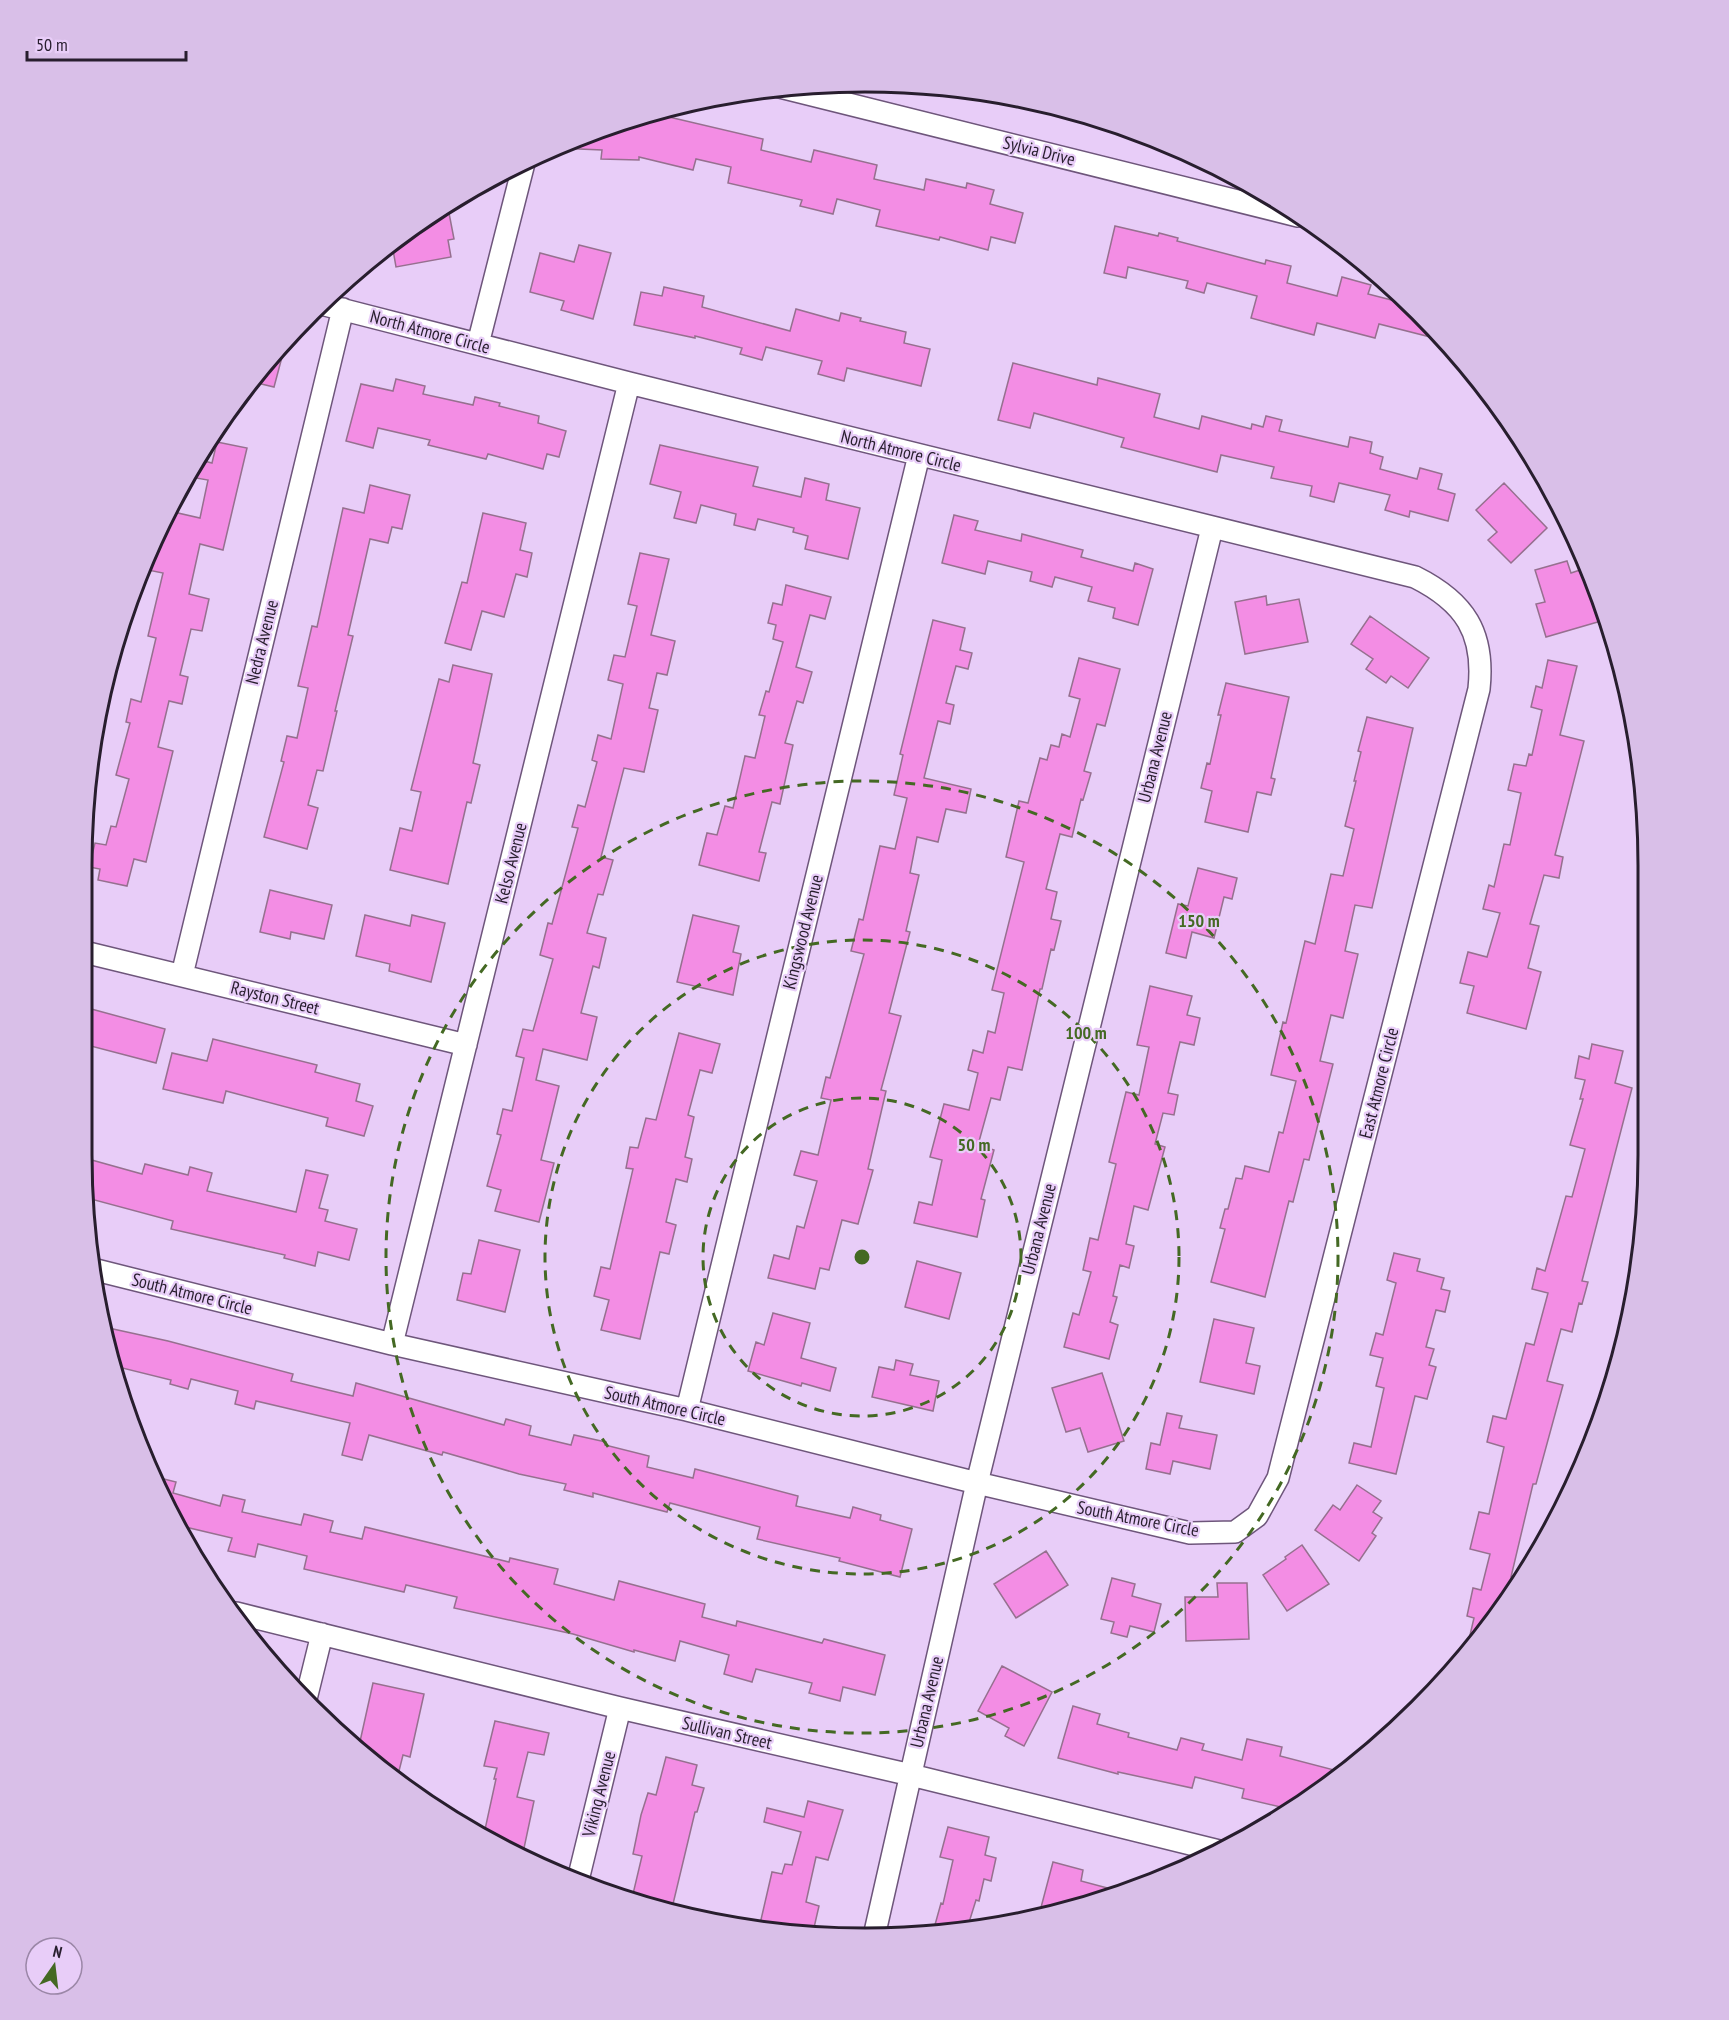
<svg xmlns="http://www.w3.org/2000/svg" width="1729" height="2020" viewBox="0 0 1729 2020" font-family="'PT Sans Narrow',sans-serif">
	<style>
		.building { fill: #f38de4; stroke: #96708f; stroke-width: 1.5 }
		.lines { fill: none; stroke-linecap: round; stroke-linejoin: round }
		.minor-casing { stroke: #6e567b; stroke-width: 24 }
		.minor { stroke: #fff; stroke-width: 21 }
		.ring { fill: none; stroke: #446923; stroke-width: 3; stroke-dasharray: 10 8 }
		.labels { text-anchor: middle; stroke-width: 4.5; stroke-linejoin: round; paint-order: stroke }
		.street-label { font-size: 18px; fill: #281e2e; stroke: #e8cdf8 }
		.rim { fill: none; stroke: #281e2e; stroke-width: 3 }
		.centre { fill: #446923; stroke: #e8cdf8; stroke-width: 3 }
		.ring-label { font-size: 18px; text-anchor: middle; font-weight: bold; fill: #446923; stroke: #e8cdf8; stroke-width: 4.5; stroke-linejoin: round; paint-order: stroke }
	</style>
	<rect width="100%" height="100%" fill="#e8cdf8"/>
	<path class="building" d="M652 113 763 139 761 150 811 162 814 150 877 165 874 179 924 190 926 179 966 188 967 183 994 190 990 204 1023 213 1015 243 991 237 988 250 940 237 939 240 876 226 880 210 837 199 833 214 800 206 802 200 728 183 731 167 696 159 693 170 639 157V160L601 159 602 150 556 148 612 123Z
		M449 213 454 239 448 240 451 257 396 267 392 244 430 217Z
		M1115 226 1158 236 1159 233 1178 238 1177 241 1265 264 1266 260 1291 266 1287 283 1337 296 1342 277 1371 285 1368 294 1407 304 1446 341 1379 324 1375 338 1317 323 1314 335 1251 318 1257 296 1207 283 1204 293 1186 288 1188 281 1128 267 1126 278 1104 273Z
		M579 245 611 253 593 319 561 310 564 301 530 292 540 253 574 262Z
		M664 287 704 296 702 307 790 331 796 309 839 321 841 313 861 318 860 321 906 332 904 343 930 349 921 386 847 368 844 381 818 374 822 361 766 347 762 360 740 354 742 348 695 336V338L634 325 641 292 662 296Z
		M286 342 274 387 249 381 261 368Z
		M1013 363 1097 385 1098 378 1160 394 1154 417 1199 429 1202 416 1251 429 1252 424 1263 427 1266 416 1282 420 1279 431 1348 447 1350 437 1372 442 1370 453 1383 457 1380 469 1417 479 1420 468 1442 474 1438 489 1455 494 1448 521 1410 511 1409 517 1385 510 1390 495 1339 483 1334 502 1310 496 1312 486 1271 478 1274 467 1221 455 1217 472 1121 447 1124 438 1034 413 1030 428 998 420Z
		M396 379 425 386 423 394 473 405 475 397 500 403 499 406 539 416 538 423 566 431 559 457 547 454 543 469 488 454 486 459 428 445 430 440 378 428 373 448 346 441 361 384 393 391Z
		M217 442 247 448 223 550 200 544 189 594 209 599 202 631 191 629 180 675 188 677 182 704 169 701 158 747 173 751 146 862 134 859 127 886 98 880 100 869 89 867 95 843 106 845 111 826 116 827 129 779 116 775 130 723 126 722 131 699 141 702 156 638 148 636 163 573 148 570 151 559 147 558 149 550 151 543 161 545 169 511 200 518 208 480 196 478 200 460 212 463Z
		M660 445 758 467 753 486 801 497 805 478 829 484 826 500 860 508 848 559 805 549 808 536 793 532 794 528 758 519 755 530 734 525 736 514 701 505 696 523 674 518 681 492 650 484Z
		M1504 483 1547 528 1511 563 1488 540 1497 532 1476 510Z
		M370 485 410 495 402 529 392 527 388 543 370 539 348 635 353 636 335 711H337L323 771 317 770 308 805 318 808 307 849 264 837 284 762 281 761 287 736 297 738 308 688 298 686 312 626 317 627 343 508 364 513Z
		M483 513 526 523 520 550 532 553 527 577 516 574 504 617 482 611 471 650 445 643 462 582 467 583Z
		M954 515 978 521 975 530 1021 541 1022 534 1083 550 1081 557 1133 571 1135 563 1153 569 1138 625 1113 618 1115 608 1088 601 1092 587 1055 577 1052 587 1030 581 1032 572 988 561 985 574 942 563Z
		M640 553 669 559 651 635 675 641 667 675 657 673 649 708 658 710 644 772 624 768 601 857 613 860 603 895 598 894 587 933 606 938 599 968 593 966 581 1013 597 1017 587 1060 543 1049 536 1080 559 1086 541 1160 554 1163 539 1222 495 1211 501 1190 487 1186 501 1135 497 1134 503 1109 512 1111 524 1058 516 1056 523 1029 533 1031 553 959 540 955 548 923 552 924 578 828 572 827 578 805 585 807 597 762 592 760 598 735 611 739 623 684 608 680 614 655 625 657 637 606 628 604Z
		M1567 561 1571 573 1586 568 1591 585 1593 584 1608 619 1546 637 1536 604 1545 602 1535 570Z
		M786 585 831 597 825 619 810 615 796 667 812 672 803 703 797 701 785 743 793 745 780 804 772 802 759 852 766 853 759 881 699 865 707 833 717 835 725 806 733 808 745 756 755 758 765 716 759 715 766 691 769 692 783 642 773 639 776 625 768 623 773 603 782 605Z
		M1266 596 1267 605 1299 599 1308 642 1245 654 1235 602Z
		M1370 616 1429 658 1408 688 1391 676 1386 683 1366 669 1373 659 1351 644Z
		M933 620 965 628 960 650 972 653 968 669 956 666 946 703 954 705 950 724 938 721 924 778 971 789 966 813 946 809 938 842 917 837 910 873 919 875 906 931 910 932 889 1013 901 1016 881 1090 886 1091 868 1169 873 1170 858 1224 842 1220 829 1270 820 1268 815 1289 768 1278 774 1255 789 1259 797 1226 804 1228 817 1181 794 1175 801 1151 818 1155 831 1100 821 1098 826 1077 830 1078 864 954 851 951 859 919 863 920 880 846 895 849 907 798 894 795 903 755 900 754Z
		M1079 658 1120 669 1105 726 1097 724 1084 771 1091 773 1083 800 1081 799 1072 837 1060 834 1046 889 1057 892 1051 919 1061 921 1054 950 1051 949 1042 989H1040L1022 1070 1008 1067 1000 1100 991 1098 978 1145 994 1150 981 1199 985 1200 977 1237 914 1223 919 1202 932 1205 942 1160 930 1157 944 1104 969 1110 978 1073 968 1070 973 1050 983 1053 988 1031 995 1033 1004 993 992 990 1024 862 1006 857 1019 801 1028 803 1040 758 1047 760 1051 745 1059 747 1062 734 1070 737 1080 699 1069 696Z
		M1548 660 1577 666 1560 735 1584 741 1555 855 1563 857 1559 878 1544 875 1530 924 1539 926 1528 968 1541 972 1526 1029 1467 1013 1474 986 1460 983 1468 952 1487 957 1500 913 1483 909 1489 885 1494 887 1504 844 1510 845 1521 793 1508 790 1514 764 1526 766 1529 754 1532 755 1542 710 1531 707 1536 686 1542 688Z
		M453 665 492 674 473 763 480 765 471 803 467 802 448 884 390 870 400 828 412 831 421 792 411 790 439 679 449 682Z
		M1226 683 1289 697 1271 778 1275 779 1271 795 1257 792 1248 832 1205 822 1212 791 1201 788 1207 763 1210 764 1221 715H1218Z
		M1367 717 1413 728 1372 908 1355 905 1345 951 1358 954 1343 1018 1331 1015 1320 1061 1333 1064 1309 1160 1304 1159 1293 1202 1289 1201 1265 1297 1211 1282 1225 1229 1220 1228 1225 1209H1228L1236 1178 1242 1179 1245 1166 1269 1172 1279 1132 1283 1133 1296 1081 1271 1075 1283 1022 1286 1023 1305 941 1315 944 1331 874 1343 876 1354 829 1345 826 1356 781H1354L1361 752 1358 751Z
		M1198 868 1237 878 1232 899 1224 897 1214 938 1192 932 1186 958 1166 953 1178 904 1188 906Z
		M270 890 332 905 324 939 291 932 290 939 260 932Z
		M365 915 410 926 412 915 445 923 431 982 389 971 390 964 356 956Z
		M693 915 739 926 733 952 741 954 733 995 677 982Z
		M1150 986 1192 996 1187 1015 1200 1018 1194 1045 1180 1042 1177 1054 1168 1093 1178 1095 1174 1115 1163 1113 1155 1144 1165 1147 1148 1210 1134 1206 1126 1244 1134 1246 1129 1268 1120 1265 1113 1296 1117 1297 1110 1322 1118 1325 1109 1359 1064 1347 1073 1313 1079 1315 1091 1272 1083 1270 1090 1238 1098 1240 1116 1164 1109 1162 1126 1092 1139 1095 1149 1047 1137 1045Z
		M84 1007 165 1029 156 1063 83 1044Z
		M679 1033 720 1044 712 1073 700 1070 688 1115 694 1117 685 1157 692 1159 687 1182 676 1179 666 1222 676 1225 669 1254 660 1252 640 1339 601 1330 609 1300 594 1296 601 1267 610 1269 633 1169 626 1168 630 1147 638 1148 646 1118 656 1120Z
		M213 1039 317 1065 315 1072 360 1084 356 1101 373 1106 364 1136 326 1126 328 1118 226 1091 223 1103 163 1089 172 1053 207 1061Z
		M1592 1044 1623 1051 1615 1083 1632 1088 1582 1281 1588 1282 1582 1304 1579 1303 1572 1332 1561 1329 1547 1381 1563 1385 1536 1484H1533L1511 1577 1515 1578 1510 1598 1466 1652 1474 1618 1467 1616 1473 1588 1481 1590 1490 1554 1470 1549 1479 1512 1489 1514 1504 1447 1487 1442 1493 1416 1506 1419 1526 1343 1534 1345 1548 1293 1532 1289 1537 1268 1545 1271 1566 1196 1572 1197 1585 1149 1570 1145 1583 1099H1580L1585 1080 1575 1078 1579 1056 1589 1059Z
		M81 1157 142 1174 145 1164 188 1175 190 1167 212 1173 207 1191 296 1212 306 1170 328 1175 319 1208 328 1210 325 1221 357 1229 349 1260 318 1252 315 1266 284 1258 285 1255 171 1229 173 1221 87 1198Z
		M479 1240 520 1250 505 1312 457 1300 463 1273 471 1274Z
		M1394 1253 1420 1259 1417 1271 1444 1278 1441 1289 1450 1291 1445 1312 1436 1310 1426 1347 1434 1349 1429 1365 1436 1367 1427 1399 1415 1396 1396 1474 1349 1463 1354 1443 1371 1447 1384 1388 1376 1386 1383 1358 1370 1355 1376 1333 1383 1335 1396 1283 1387 1280Z
		M917 1261 961 1273 949 1319 905 1307Z
		M773 1313 810 1323 801 1358 836 1368 830 1391 802 1383 801 1386 748 1371 756 1342 764 1345Z
		M1214 1319 1254 1328 1246 1363 1260 1366 1254 1394 1200 1382Z
		M104 1327 168 1341 293 1374 291 1381 353 1396 356 1383 504 1425 506 1419 531 1426 529 1435 571 1445 574 1435 606 1442 605 1445 649 1456 647 1467 693 1478 695 1469 798 1496 796 1506 850 1518 853 1507 881 1515 880 1520 912 1529 900 1577 839 1561 840 1558 757 1539 760 1527 670 1503 667 1512 593 1493V1497L564 1490 566 1484 519 1474 443 1452 442 1455 369 1435 362 1460 342 1455 350 1423 256 1401 254 1409 235 1404 238 1391 191 1379 188 1389 170 1384 171 1380 110 1365Z
		M896 1360 913 1364 910 1375 939 1381 933 1411 872 1397 879 1367 894 1370Z
		M1102 1373 1124 1441 1088 1452 1080 1428 1066 1432 1052 1388Z
		M1167 1413 1182 1416 1179 1428 1217 1435 1210 1469 1173 1461 1170 1474 1146 1469 1151 1443 1160 1445Z
		M152 1476 176 1482 173 1493 220 1506 223 1495 245 1500 242 1512 301 1525 304 1514 333 1521 330 1532 362 1539 365 1527 509 1562 510 1558 558 1569 554 1584 614 1600 619 1581 705 1604 702 1617 736 1626 737 1621 822 1643 824 1639 885 1655 875 1695 843 1687 840 1701 809 1693 812 1683 756 1669 752 1682 724 1674 729 1655 680 1641 675 1661 634 1650V1652L573 1634 454 1608 457 1597 406 1585 404 1592 304 1569 307 1556 258 1544 255 1557 228 1551 232 1538 177 1525 162 1502Z
		M1357 1485 1381 1501 1373 1512 1382 1518 1372 1533 1376 1536 1359 1561 1315 1530 1333 1505 1340 1510Z
		M1302 1545 1329 1584 1287 1611 1263 1575 1286 1559 1285 1557Z
		M1046 1551 1068 1585 1016 1618 994 1584Z
		M1112 1578 1135 1584 1132 1596 1161 1604 1154 1632 1130 1626 1127 1637 1111 1633 1114 1622 1101 1619Z
		M1217 1583H1247L1249 1639 1186 1641 1185 1597H1218Z
		M1002 1666 1052 1692 1024 1746 1005 1736 1009 1728 978 1711Z
		M373 1683 424 1694 410 1757 403 1755 397 1779 359 1746Z
		M1073 1706 1100 1714 1097 1724 1129 1733 1128 1737 1177 1750 1181 1738 1204 1744 1202 1750 1242 1760 1247 1739 1282 1747 1280 1756 1338 1771 1289 1809 1242 1798 1244 1789 1195 1777 1192 1788 1118 1772V1774L1058 1758Z
		M495 1721 549 1733 544 1755 528 1752 517 1797 534 1801 523 1853 484 1834 496 1779H494L497 1768 484 1766Z
		M666 1757 697 1765 692 1785 704 1788 697 1812H695L673 1904 633 1894 642 1856 633 1854 641 1815 648 1793 656 1795Z
		M808 1801 843 1810 828 1860 816 1857 806 1902 819 1906 813 1932H797L760 1924 772 1872 782 1874 785 1864 792 1865 801 1832 764 1822 767 1808 804 1817Z
		M948 1827 989 1837 985 1855 996 1858 991 1881 984 1879 979 1901 976 1900 966 1932H933L941 1903 943 1904 953 1860 940 1857Z
		M1053 1862 1083 1870 1081 1881 1126 1893 1117 1897 1039 1915Z"/>
	<g class="lines">
		<defs>
			<path id="minor" d="M780 87 1298 216
				M478 344 524 163
				M84 952 466 1045
				M182 975 343 309
				M96 1270 392 1344 687 1410 977 1483 1190 1533 1235 1532 1257 1516 1278 1478 1479 689C1485 633 1465 602 1415 577L629 383 321 304
				M392 1344 629 383
				M687 1410 919 455
				M236 1613 620 1708 911 1775 1219 1851
				M306 1699 322 1634
				M578 1880 620 1708
				M875 1932 977 1483 1212 528"/>
		</defs>
		<use href="#minor" class="minor-casing"/>
		<use href="#minor" class="minor"/>
	</g>
	<g class="ring">
		<circle cx="862" cy="1257" r="159"/>
		<circle cx="862" cy="1257" r="317"/>
		<circle cx="862" cy="1257" r="476"/>
	</g>
	<g class="labels">
		<g class="street-label">
			<text transform="translate(1039 151) rotate(14)" y="6">Sylvia Drive</text>
			<text transform="translate(430 332) rotate(15)" y="6">North Atmore Circle</text>
			<text transform="translate(901 451) rotate(14)" y="6">North Atmore Circle</text>
			<text transform="translate(262 642) rotate(-76)" y="6">Nedra Avenue</text>
			<text transform="translate(1155 757) rotate(-76)" y="6">Urbana Avenue</text>
			<text transform="translate(511 863) rotate(-76)" y="6">Kelso Avenue</text>
			<text transform="translate(803 932) rotate(-76)" y="6">Kingswood Avenue</text>
			<text transform="translate(275 998) rotate(14)" y="6">Rayston Street</text>
			<text transform="translate(1379 1083) rotate(-76)" y="6">East Atmore Circle</text>
			<text transform="translate(1039 1229) rotate(-76)" y="6">Urbana Avenue</text>
			<text transform="translate(192 1294) rotate(14)" y="6">South Atmore Circle</text>
			<text transform="translate(665 1406) rotate(13)" y="6">South Atmore Circle</text>
			<text transform="translate(1138 1519) rotate(11)" y="6">South Atmore Circle</text>
			<text transform="translate(927 1702) rotate(-77)" y="6">Urbana Avenue</text>
			<text transform="translate(727 1733) rotate(13)" y="6">Sullivan Street</text>
			<text transform="translate(599 1794) rotate(-76)" y="6">Viking Avenue</text>
		</g>
	</g>
	<path d="M0 0H1729V2020H0ZM865 92H865A773 773 0 0 1 1638 865V1155A773 773 0 0 1 865 1928H865A773 773 0 0 1 92 1155V865A773 773 0 0 1 865 92Z" fill="#d9bfe8" fill-rule="evenodd"/>
	<path class="rim" d="M865 92H865A773 773 0 0 1 1638 865V1155A773 773 0 0 1 865 1928H865A773 773 0 0 1 92 1155V865A773 773 0 0 1 865 92Z"/>
	<circle cx="862" cy="1257" r="9" class="centre"/>
	<g class="ring-label">
		<text x="1199" y="927">150 m</text>
		<text x="1086" y="1039">100 m</text>
		<text x="974" y="1151">50 m</text>
	</g>
	<g transform="translate(54 1966) rotate(14)"><circle r="28" fill="#e8cdf8" stroke="#9b87a7" stroke-width="1.5"/>
	<path d="M0-4.5L10 22L0 15L-10 22Z" fill="#446923"/>
	<text y="-9" font-size="16" font-weight="bold" text-anchor="middle" fill="#281e2e">N</text>
	</g>
	<path d="M27 51v9h159v-9" fill="none" stroke="#281e2e" stroke-width="3"/>
	<text x="36" y="51" font-size="18" fill="#281e2e" stroke="#e8cdf8" stroke-width="4.5" paint-order="stroke">50 m</text>
</svg>
